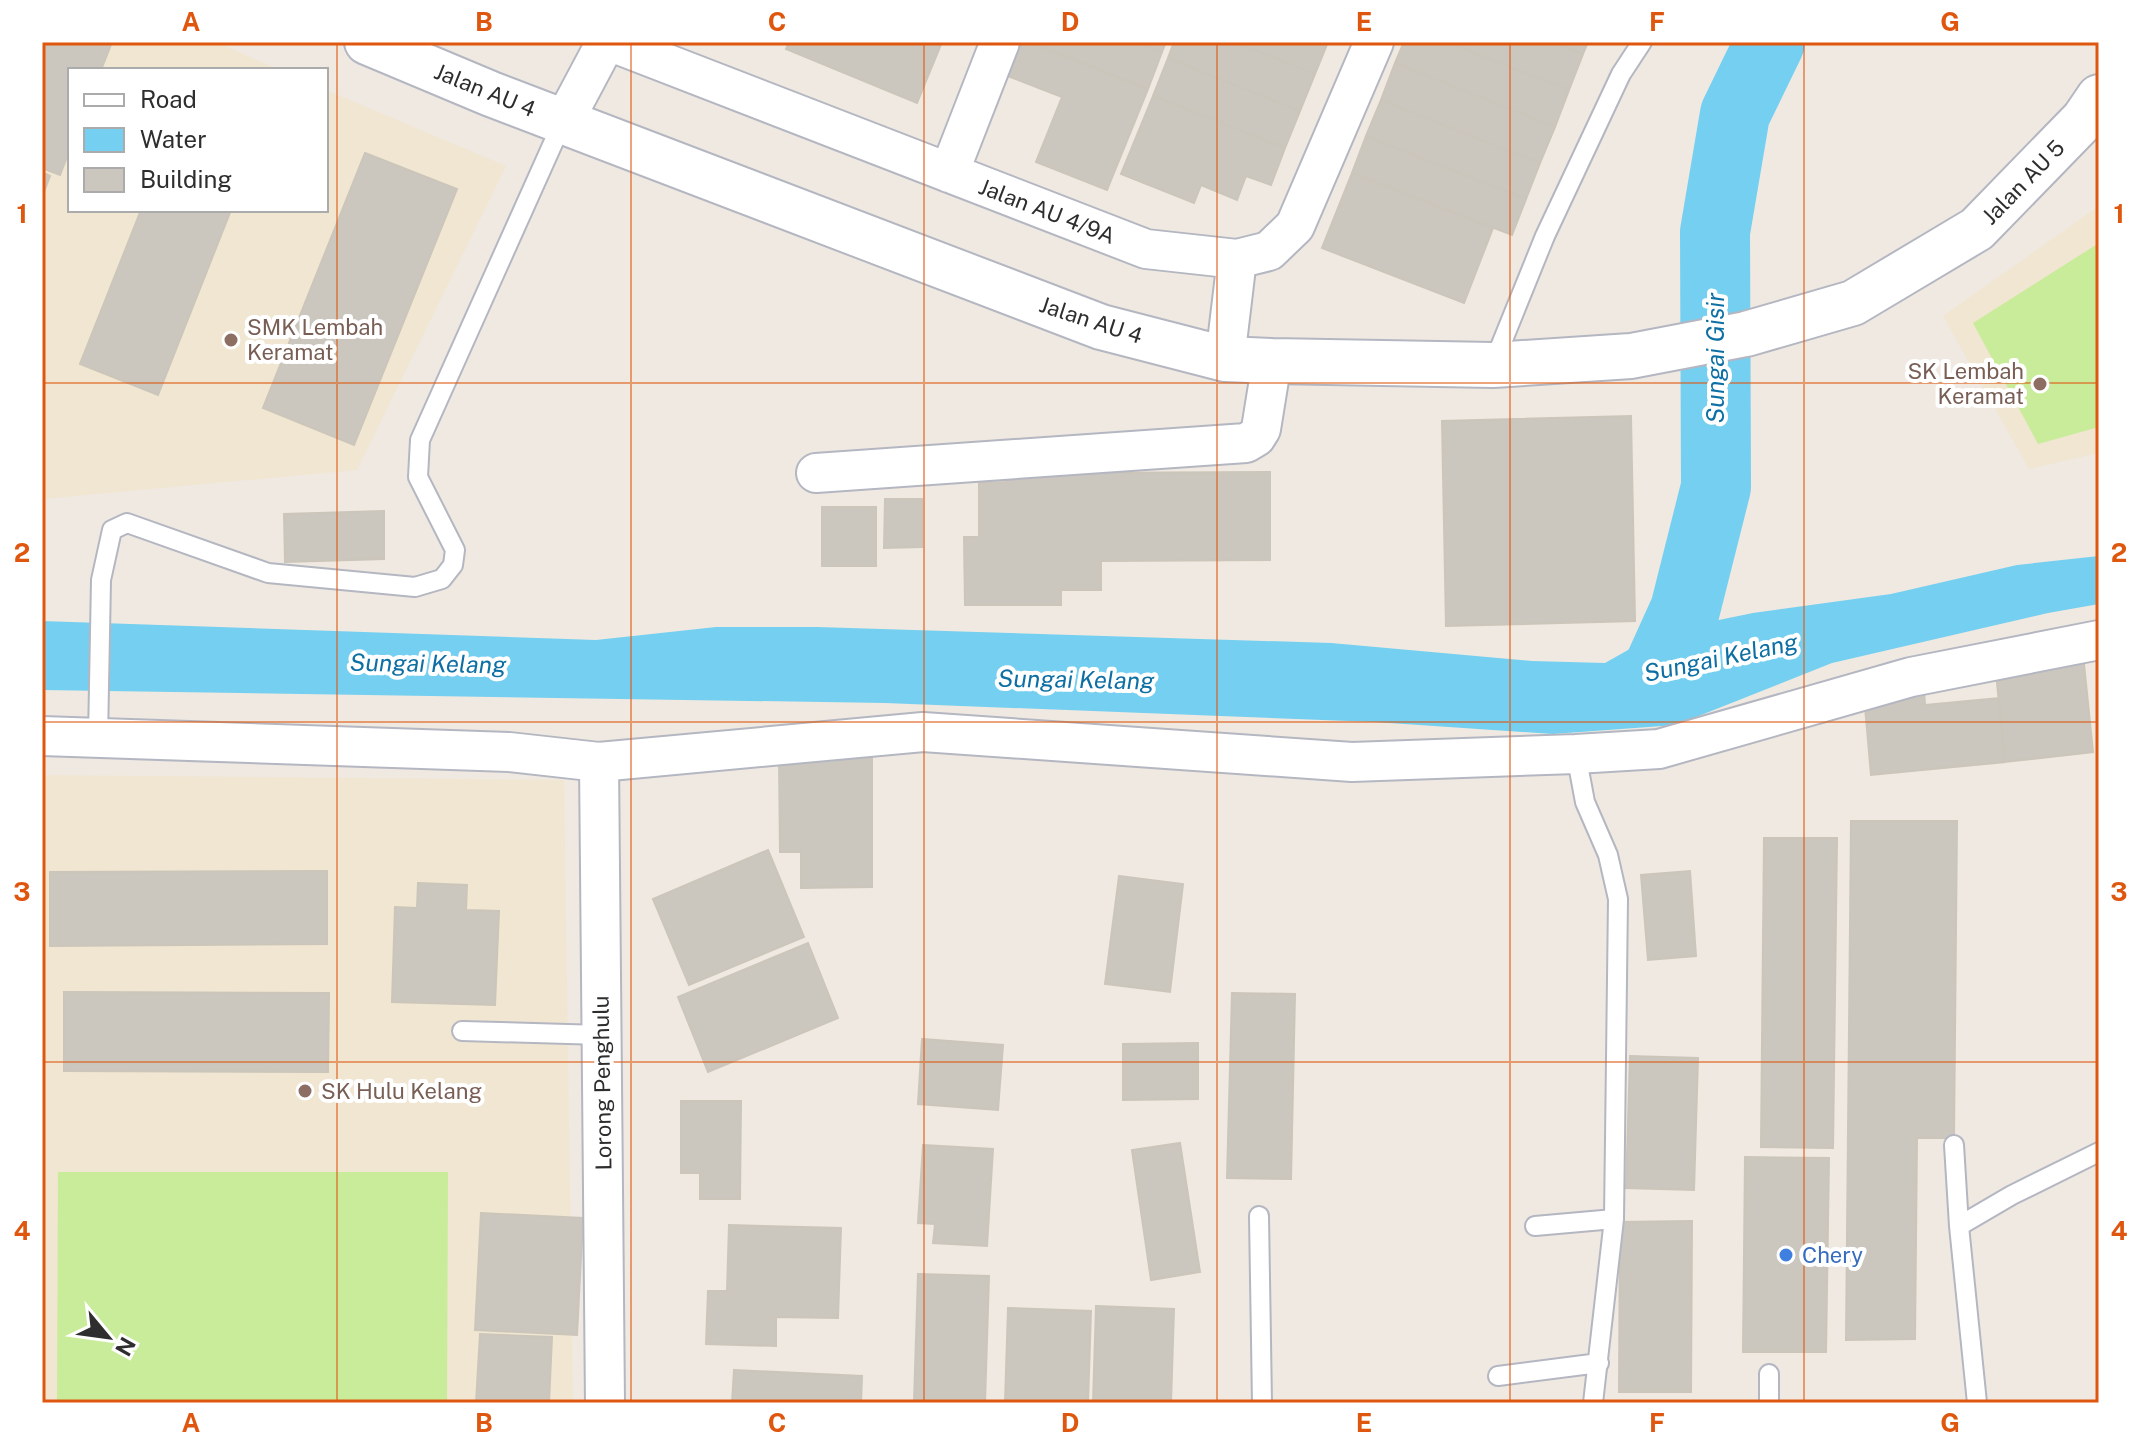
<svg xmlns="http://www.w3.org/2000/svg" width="2141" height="1445" viewBox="0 0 2141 1445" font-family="'Public Sans',sans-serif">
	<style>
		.education { fill: #f0e6d1 }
		.pitch { fill: #c9ec9a }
		.water { fill: #75cff0 }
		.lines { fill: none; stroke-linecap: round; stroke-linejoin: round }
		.river { stroke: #75cff0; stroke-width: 70 }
		.building { fill: #cbc7bf; stroke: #cbc5ba; stroke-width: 2 }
		.service-casing { stroke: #b4b7c1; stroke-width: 22 }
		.minor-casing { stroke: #b4b7c1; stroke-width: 42 }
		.secondary-casing { stroke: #b4b7c1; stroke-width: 48 }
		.service { stroke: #fff; stroke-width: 18 }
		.minor { stroke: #fff; stroke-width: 38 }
		.secondary { stroke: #fff; stroke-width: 44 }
		.grid { fill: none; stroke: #df570e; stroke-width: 2; stroke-opacity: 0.55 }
		.education-dot { fill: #8d6e63; stroke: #fff; stroke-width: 3 }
		.shop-dot { fill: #3f7fe0; stroke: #fff; stroke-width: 3 }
		.labels { text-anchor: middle; stroke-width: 8; stroke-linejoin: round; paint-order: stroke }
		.street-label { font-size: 22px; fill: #2e2e2e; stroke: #fff }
		.education-label { font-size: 22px; fill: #785e54; stroke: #fff; text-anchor: start }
		.shop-label { font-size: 22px; fill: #366cbe; stroke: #fff; text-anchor: start }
		.water-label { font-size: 24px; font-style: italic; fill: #0d6fa3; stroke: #fff }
		.neatline { fill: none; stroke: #df570e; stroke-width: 3 }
		.grid-label { font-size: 26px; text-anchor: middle; font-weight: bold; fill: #df570e }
	</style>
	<rect width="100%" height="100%" fill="#efe9e1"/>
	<path class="education" d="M42 42H215L280 70H70V210H326V90L506 166 357 470 42 499Z
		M2099 206V453L2029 469 1943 316Z
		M42 775 564 780 573 1403H42Z"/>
	<path class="pitch" d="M2099 243V427L2038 444 1973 323Z
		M58 1172H448L447 1403H57Z"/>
	<path class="water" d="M2099 556V604L2048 613 1832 663 1676 725 1553 734 1375 722 885 703 42 690V621L596 640 716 627H817L1331 643 1532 661 1605 663 1660 632 1753 613 1891 594 2017 565Z"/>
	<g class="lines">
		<path class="river" d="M1656 674 1685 610 1716 487 1715 232 1735 114 1770 42"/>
	</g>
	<path class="building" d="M42 42H112L101 70H70V149L60 175 42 168Z
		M789 42H942L917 103 786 49Z
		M1018 42H1029L1148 89 1107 190 1036 162 1062 97 1005 75Z
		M1029 42H1137L1162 52 1148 89Z
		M1137 42H1166L1162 52Z
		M1174 42H1235L1315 74 1300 111 1168 58Z
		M1235 42H1328L1315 74Z
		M1404 42H1447L1569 90 1555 127 1395 63Z
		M1447 42H1554L1583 54 1569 90Z
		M1554 42H1588L1583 54Z
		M1168 58 1300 111 1285 148 1153 96Z
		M1395 63 1555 127 1540 163 1381 100Z
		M1153 96 1285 148 1271 185 1246 176 1237 200 1201 185 1194 203 1121 174Z
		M1381 100 1540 163 1526 199 1366 136Z
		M1366 136 1526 199 1512 235 1352 173Z
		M365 153 457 189 354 445 263 408Z
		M42 172 50 176 42 197Z
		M1352 173 1493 228 1464 303 1322 248Z
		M141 210H231L158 395 80 364Z
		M1631 416 1635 621 1446 626 1442 421Z
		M1006 466 1061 473 1270 472V560L1101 561V590H1061V605H965L964 537H979V483L1006 482Z
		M885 499H922V547L884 548Z
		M822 507H876V566H822Z
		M384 511V559L285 562 284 514Z
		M2084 664 2093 752 2005 762 1996 673Z
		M1924 689 1925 705 1999 698 2005 762 1871 775 1864 695Z
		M872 758V887L801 888V852H780L779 759Z
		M1851 821H1957L1954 1138H1917L1915 1339 1846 1340Z
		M1764 838H1837L1833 1148 1761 1147Z
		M768 850 804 937 689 985 653 899Z
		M327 871V944L50 946V872Z
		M1690 871 1696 956 1648 960 1641 875Z
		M1119 876 1183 884 1170 992 1105 984Z
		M418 883 467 885 466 910 499 911 495 1005 392 1002 395 907 417 908Z
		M808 943 838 1018 708 1072 678 997Z
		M64 992 329 993 328 1072 64 1071Z
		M1232 993 1295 994 1291 1179 1227 1178Z
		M922 1039 1003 1045 998 1110 918 1104Z
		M1198 1043V1099L1123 1100V1044Z
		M1630 1056 1698 1058 1694 1190 1626 1188Z
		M681 1101H741L740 1199H700V1173H681Z
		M1180 1143 1200 1272 1151 1280 1132 1150Z
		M923 1145 993 1149 987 1246 933 1243 935 1224 918 1223Z
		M1745 1157 1829 1158 1826 1352H1743Z
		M481 1213 583 1218 577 1335 475 1330Z
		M1692 1221 1691 1392H1619L1620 1222Z
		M729 1225 841 1228 838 1318 776 1317V1346L706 1344 708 1291H727Z
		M918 1274 989 1276 985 1403H914Z
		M1096 1306 1174 1309 1171 1403H1093Z
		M1008 1308 1091 1311 1088 1403H1005Z
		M480 1334 552 1337 549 1403H476Z
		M734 1370 862 1376 861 1403H732Z"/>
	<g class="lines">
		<defs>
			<path id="service" d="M1494 362 1545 236 1621 74 1642 42
				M98 738 101 580 112 530 127 523 268 573 415 587 442 579 453 565 455 550 418 477 420 440 563 121
				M1576 754 1585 802 1608 855 1618 899 1614 1219 1593 1403
				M462 1031 602 1035
				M1954 1145 1959 1226
				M1259 1216 1262 1403
				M1535 1226 1614 1219
				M1769 1374V1403
				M1498 1376 1599 1363
				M1977 1403 1959 1226 2012 1195 2099 1152"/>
			<path id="minor" d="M611 42 1146 249 1237 259 1269 251 1295 226 1374 42
				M564 121 606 42
				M949 173 1000 42
				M1225 359 1237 259
				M816 473 1246 443 1256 437 1261 429 1272 361
				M42 736 509 752 599 762 923 732 1352 762 1576 754 1659 749 1911 677 2099 640
				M599 762 605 1403"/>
			<path id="secondary" d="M367 42 491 94 1101 327 1225 359 1272 361 1493 365 1631 356 1746 334 1853 303 1977 229 2084 119 2099 97"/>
		</defs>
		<use href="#service" class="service-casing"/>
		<use href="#minor" class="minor-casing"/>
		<use href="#secondary" class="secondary-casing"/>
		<use href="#service" class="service"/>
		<use href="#minor" class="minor"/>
		<use href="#secondary" class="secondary"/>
	</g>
	<path class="grid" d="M337 42V1403M631 42V1403M924 42V1403M1217 42V1403M1510 42V1403M1804 42V1403M42 383H2099M42 722H2099M42 1062H2099"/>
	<g class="education-dot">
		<circle cx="231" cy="340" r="8"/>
		<circle cx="2040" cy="384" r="8"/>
		<circle cx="305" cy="1091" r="8"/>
	</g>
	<circle class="shop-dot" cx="1786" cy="1255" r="8"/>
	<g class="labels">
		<g class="street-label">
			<text transform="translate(485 90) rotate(22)" y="8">Jalan AU 4</text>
			<text transform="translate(2023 182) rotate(-46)" y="8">Jalan AU 5</text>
			<text transform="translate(1047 211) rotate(21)" y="8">Jalan AU 4/9A</text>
			<text transform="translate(1091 320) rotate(18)" y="8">Jalan AU 4</text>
			<text transform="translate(602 1083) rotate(-91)" y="8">Lorong Penghulu</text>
		</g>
		<g class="education-label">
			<text x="247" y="335">SMK Lembah<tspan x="247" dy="25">Keramat</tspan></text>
			<text x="2024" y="379" text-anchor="end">SK Lembah<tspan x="2024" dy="25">Keramat</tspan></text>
			<text x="321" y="1099">SK Hulu Kelang</text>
		</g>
		<g class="shop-label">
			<text x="1802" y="1263">Chery</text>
		</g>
		<g class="water-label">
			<text transform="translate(1716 358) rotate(-90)" y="8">Sungai Gisir</text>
			<text transform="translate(1721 658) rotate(-12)" y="8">Sungai Kelang</text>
			<text transform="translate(428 664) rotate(1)" y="8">Sungai Kelang</text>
			<text transform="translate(1076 680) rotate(1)" y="8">Sungai Kelang</text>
		</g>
	</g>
	<rect width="2141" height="1445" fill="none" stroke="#ffffff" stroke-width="88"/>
	<rect x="68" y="68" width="260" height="144" fill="#ffffff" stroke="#ababab" stroke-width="2"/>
	<rect x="84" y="94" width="40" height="12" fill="#ffffff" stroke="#ababab" stroke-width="2"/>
	<text x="140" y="108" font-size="24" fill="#2e2e2e">Road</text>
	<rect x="84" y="128" width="40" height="24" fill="#75cff0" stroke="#ababab" stroke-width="2"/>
	<text x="140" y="148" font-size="24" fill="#2e2e2e">Water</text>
	<rect x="84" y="168" width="40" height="24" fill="#cbc7bf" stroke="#ababab" stroke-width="2"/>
	<text x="140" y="188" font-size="24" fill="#2e2e2e">Building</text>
	<g transform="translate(108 1337) rotate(119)" stroke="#ffffff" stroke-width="6" paint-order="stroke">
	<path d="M0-6L14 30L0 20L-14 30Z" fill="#2e2e2e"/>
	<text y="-12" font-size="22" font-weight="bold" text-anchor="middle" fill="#2e2e2e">N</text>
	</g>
	<rect x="44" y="44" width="2053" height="1357" class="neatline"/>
	<g class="grid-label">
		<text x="191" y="31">A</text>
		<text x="484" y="31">B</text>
		<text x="777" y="31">C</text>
		<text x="1070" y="31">D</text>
		<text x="1364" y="31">E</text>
		<text x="1657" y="31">F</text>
		<text x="1950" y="31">G</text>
		<text x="22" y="223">1</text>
		<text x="2119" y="223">1</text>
		<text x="22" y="562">2</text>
		<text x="2119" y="562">2</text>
		<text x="22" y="901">3</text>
		<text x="2119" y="901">3</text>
		<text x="22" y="1240">4</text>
		<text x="2119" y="1240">4</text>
		<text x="191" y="1432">A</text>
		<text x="484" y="1432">B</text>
		<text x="777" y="1432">C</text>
		<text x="1070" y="1432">D</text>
		<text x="1364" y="1432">E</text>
		<text x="1657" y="1432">F</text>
		<text x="1950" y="1432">G</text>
	</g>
</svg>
